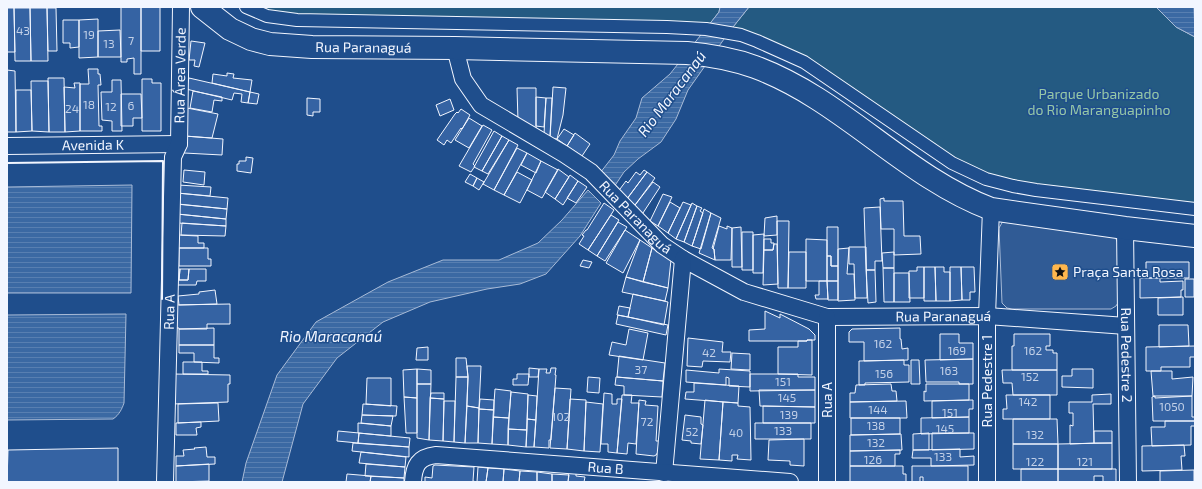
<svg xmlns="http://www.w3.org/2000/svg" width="1202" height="489" viewBox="0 0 1202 489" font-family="'Exo 2',sans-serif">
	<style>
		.green { fill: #245a82; stroke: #a8bbd7 }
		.parking { fill: #305b95; stroke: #a8bbd7 }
		.water { fill: url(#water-rules); stroke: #a8bbd7 }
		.building { fill: #3563a3; stroke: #f2f6ff }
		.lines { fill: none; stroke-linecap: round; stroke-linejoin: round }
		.pedestrian-casing { stroke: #f2f6ff; stroke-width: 14 }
		.minor-casing { stroke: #f2f6ff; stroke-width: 18 }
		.secondary-casing { stroke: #f2f6ff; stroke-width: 24 }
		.pedestrian { stroke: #1f4e8c; stroke-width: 12 }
		.minor { stroke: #1f4e8c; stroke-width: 16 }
		.secondary { stroke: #1f4e8c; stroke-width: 22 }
		.wall { stroke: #f2f6ff; stroke-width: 2 }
		.labels { text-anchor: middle; stroke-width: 3; stroke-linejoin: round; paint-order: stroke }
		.number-label { font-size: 12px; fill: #c3d1e8 }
		.street-label { font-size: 14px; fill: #f2f6ff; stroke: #1f4e8c }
		.park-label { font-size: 14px; fill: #97c8a6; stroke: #1f4e8c }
		.poi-label { font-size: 14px; fill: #f2f6ff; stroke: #1f4e8c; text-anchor: start }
		.water-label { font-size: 15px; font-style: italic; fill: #f2f6ff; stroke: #1f4e8c }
	</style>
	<defs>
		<pattern id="water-rules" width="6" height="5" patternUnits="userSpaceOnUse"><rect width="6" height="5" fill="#3b69a3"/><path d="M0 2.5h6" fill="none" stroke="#587fb1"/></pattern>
	</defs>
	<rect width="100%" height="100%" fill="#1f4e8c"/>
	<path class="green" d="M246 7H720L719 12 706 29 297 20Z
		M749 7H1156L1176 27 1195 37V209L986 179 804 62 729 32Z"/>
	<path class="parking" d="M1003 221 1115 237 1118 243 1119 301 1116 306 1111 309H1012L1007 308 1002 303 999 228Z"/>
	<path class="water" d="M720 7H749L729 32 688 90 676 119 661 142 638 159 624 172 614 187 600 173 614 155 620 141 636 118 642 98 670 74 719 12Z
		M1156 7H1194L1195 37 1176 27Z
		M132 185 131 293H7V187Z
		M588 190 601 203 580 236 546 274 520 284 487 289 430 302 383 322 337 358 303 404 282 482H242L246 463 277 375 316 322 388 282 443 260H499L538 243 562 220Z
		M126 314 124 403C122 409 119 415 113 419L7 420V315Z"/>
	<path class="building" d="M121 7H141V74H134V58L127 59V62H121Z
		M141 7H160V51H141Z
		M7 8H14L15 52H7Z
		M14 8H30L31 61H15Z
		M30 8H47L48 61H31Z
		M47 8H56L57 51H48Z
		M98 19V57L79 58V20Z
		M63 20H79V47L70 48V43H63Z
		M120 30 121 57H98V31Z
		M191 41 205 43 199 67 194 66 195 60H189Z
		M88 69H98V74H100L101 85H98L99 126H102V131H80V84H89Z
		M7 70 15 71 16 132H7Z
		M227 73 234 74 233 78 252 80 250 92 212 83 213 74 227 76Z
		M48 78H64L65 132H49Z
		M189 78 250 92 248 103 241 102 242 94 234 93 232 100 186 89Z
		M142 79H152V83H161V131H142Z
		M112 80H121L122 131H112V121L102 120 101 92H112Z
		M31 81H48L49 132 32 131Z
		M74 83H80V131L65 132 64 87 75 88Z
		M553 87 566 88 563 115 557 139 550 138Z
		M517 88H536V129L518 121Z
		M16 90H31L32 131 16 132Z
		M193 91 222 97V101L214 100 212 112 190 108Z
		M250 92 259 94 257 104 248 103Z
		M121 94H141L142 118H133V126H121Z
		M536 97 546 98 544 127 536 126Z
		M307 98 320 99V112H313V116L307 115Z
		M546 98H552L550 136 544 134Z
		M450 99 454 110 440 116 436 105Z
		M187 108 218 114 212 138 184 136Z
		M461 109 470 115 462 129 461 128 451 143 447 140 444 145 437 140 455 114 457 112 458 113Z
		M469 118 482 126 469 148 455 140Z
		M483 125 492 130 473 164 475 166 471 172 459 166Z
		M564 129 574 135 567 146 557 139Z
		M494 131 502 136 482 171 474 167Z
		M575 133 590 144 582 156 567 146Z
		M185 136 223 139 222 155 184 153Z
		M502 136 509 140 488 174 482 171Z
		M509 140 518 145 494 190 483 184Z
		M517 148 527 153 504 195 494 190Z
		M527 153 541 161 536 173 521 165Z
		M246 157 253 158 251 173 237 171V164H239V161H246Z
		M541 161 558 170 542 198 527 190Z
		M558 169 569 177 555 199 545 192Z
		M184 170 205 172 204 185 183 182Z
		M644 170 647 172 626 200 617 193 626 181 628 183 636 172 640 175Z
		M517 172 532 180 520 203 504 195Z
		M647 172 655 178 635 205 627 199Z
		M470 174 477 178 473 186 465 182Z
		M570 175 578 181 563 205 555 199Z
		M477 178 484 182 479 190 473 186Z
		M578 181 587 187 576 203 567 198Z
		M653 182 660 187 641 216 632 209Z
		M178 185 211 187 210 196 177 193Z
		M177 193 228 198 227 209 176 204Z
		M663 194 672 197 658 226 650 221Z
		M884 198V201H903L904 236H920L921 254 894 255V229H881L880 199Z
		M670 202 680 208 668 233 658 226Z
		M683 202 691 205 676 239 668 233Z
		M604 203 614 210 588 250 579 244 584 236 582 235 586 230H587Z
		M692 203 697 206 684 242 676 239Z
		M178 204 227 209 226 219 177 214Z
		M697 206 702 208 700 211 703 213 692 246 684 242Z
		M880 207 882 261H875V270H866L864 208Z
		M704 209 711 213 701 249 692 246Z
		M711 213 721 218 712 248 714 249 715 260 699 253Z
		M177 214 226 219V226L178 223Z
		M611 215 619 220 597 256 588 250Z
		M777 216V235L764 236 765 218Z
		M777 221H789L788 288H778Z
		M618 222 627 227 605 261 597 256Z
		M182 223 226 226 225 236 181 235Z
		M719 226 727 229V226L732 228 731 260H715L714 249H713Z
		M741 227 742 267H732V228Z
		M827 227H838V266H831V256H827Z
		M625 230 640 240 623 273 606 263Z
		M742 232H753V270H742Z
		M764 234 763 273H753V235Z
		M178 235 198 236V243H204V248H178Z
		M764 239H771V243H774L773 250H764Z
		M806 239 827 240V281H806Z
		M640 240 652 248 643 282 626 277Z
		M774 244H777L778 284 763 285 764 250H773Z
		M849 247H866L867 298H855L854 264H849Z
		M179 248H208V259H211V266H179Z
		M652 248 671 260 668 288 643 282Z
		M849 248 847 274H854L855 300 838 301V249Z
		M789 252H806V288H788Z
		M894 252V268H883L882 253Z
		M827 256H831V266H838V281H827Z
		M583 260 592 262 589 268 580 266Z
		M1146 262H1189V278H1146Z
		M917 267H924V298H909V271H917Z
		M924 267H935L936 301H924Z
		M935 267H944V272H950V301H936Z
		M950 267H961L962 300 950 301Z
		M961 267H974L975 292H970V300H962Z
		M883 268H894V302H884Z
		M177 269H180L179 280H188L189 269H206V281H197L196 285H177Z
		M180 269H189L188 280H179Z
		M866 270H875L876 302 868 303Z
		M894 273H909L910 302H894Z
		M626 277 668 288 665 301 622 292Z
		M1140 278H1160V282L1183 281V290H1181V297L1140 298Z
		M1185 279H1194V297H1185Z
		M819 281H827L828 299H816L815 295H819Z
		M827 281H838V300H828Z
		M215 290 217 304 179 305 178 296 199 294V292Z
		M633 294 668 302 664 325 628 317Z
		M1183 297V315H1158V298Z
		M230 304V324H207V329H179V328H176L175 305Z
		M619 306 630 308 628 317 617 315Z
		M765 311 780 318V314L809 329 815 335V340H807V341H749V330L765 329Z
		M618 315 668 325 666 335 616 324Z
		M1159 325H1188L1189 346 1159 347Z
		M214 328V345H179V329Z
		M900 328V339H901L902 349 908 348V360L864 361V342H849V332L852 329Z
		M629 329 648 333 643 360 609 355 612 342 626 345Z
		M940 334H959V343H973V359L940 360Z
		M1014 334H1050V346H1046V350H1053V353H1057V370H1012V346H1014Z
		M688 338 723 342 722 352H731L730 362 703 361 702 367 687 366Z
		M807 340H812V375L778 374V347H798V341H807Z
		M179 345H214V358H219V363L194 362V353H179Z
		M1195 346V357H1190V367H1161V371H1146V347Z
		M428 347V360H416L417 348Z
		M732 353 750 354V370L731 369Z
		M619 356 665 363 663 381 617 377Z
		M456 358H466L468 377H456Z
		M973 359V384H959V382H926L925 360Z
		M904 360V365H909V382L865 383V385H859V361Z
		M911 360H919L920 384H911Z
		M183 362H202V371H208V374H183Z
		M467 366H481L479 408 467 406 468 377Z
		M529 368 539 369 538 377H529Z
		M551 368H556L555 375H556L551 440H549V448L534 447 539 369H547L546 373H550Z
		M417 369 431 370V384H417Z
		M417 369V398L404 397 403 370Z
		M719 369 750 371V387L729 386V378L726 377V385L686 382V370L719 373Z
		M1072 369H1093V388L1062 387V376H1072Z
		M1002 370H1057V395H1013L1012 383H1003Z
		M1151 371H1172V379L1193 377 1192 396H1153Z
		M173 374 230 375V384H228V402L172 404Z
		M517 374H529L528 385H513V379H517Z
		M750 374H798V377H815V390L750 391Z
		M456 377H468L465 443 454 442Z
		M588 377 600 378 599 393 587 392Z
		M616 377 663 381 662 397 624 395V386L615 385Z
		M367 378H391V406L366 404Z
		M694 383 739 386 738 403 685 399 686 392H694Z
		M417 384H431L429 440 417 438Z
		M891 384 892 391H896L897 401 850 402V393H855L856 385Z
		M926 384H969V400L924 401V391L926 392Z
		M555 388 571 389 567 449 550 448Z
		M495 389 511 391 509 418 493 417Z
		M759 390H815V407L760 406Z
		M511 392 528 394 527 430 508 429Z
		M431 393H444V399L430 398Z
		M604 393 612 394V404H617V399H622L617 453 608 452V444H601Z
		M1111 394V404H1093L1094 443 1070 444V425L1073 426V413H1069V402H1092V395Z
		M528 395 537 396 536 420 527 419Z
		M622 395H632L631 403H639L636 444 628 443 627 454 617 453Z
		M1006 395H1050V419H1003V409H1007Z
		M1155 396V398L1192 396V417H1195V421H1153L1152 397Z
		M404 397 417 398V433H406Z
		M430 398 444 399 443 441 429 440Z
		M480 399 494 400V410L479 409Z
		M570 399 586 400 584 451 567 449Z
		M639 400 646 401 645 405 658 406 656 441H659L658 452 656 455 654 456 636 454Z
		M705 400 723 402 719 460 700 459Z
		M973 400V409H969V417L932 418V401Z
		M444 401H455L454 442 443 441Z
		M906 401 907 418H850V402Z
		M586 402 603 404 600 452 584 451Z
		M723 402 738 403V406L750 407 751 460 737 459 738 455H732V461L719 460Z
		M218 403 219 421 178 423V404Z
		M363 404 397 406 396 416 362 415Z
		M467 406 479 408 478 443H465Z
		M763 406 815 407V423H763Z
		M479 409 494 410 492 444 478 443Z
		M362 415 393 416 391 426 361 423Z
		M685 415 701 417V424L703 425 701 444 691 443V441L682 440Z
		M493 417 509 418 508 445 492 444Z
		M969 417V433L921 434V418Z
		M851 418H900V434L851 435Z
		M527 419 536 420 534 447H526Z
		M1013 419H1057L1058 444H1013Z
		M1165 421H1195V426H1191V445L1152 446 1151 427H1165Z
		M201 422V427L196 428 197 435H176V423Z
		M358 423 391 426V436L358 433Z
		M755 423H811V439H755Z
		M508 429 527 430 526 447 508 445Z
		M338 431 359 433 358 443 337 441Z
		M1094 431H1112V443H1094Z
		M359 433 410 438 409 447 358 443Z
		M929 433V450H913V434Z
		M974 433V449L932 450V433Z
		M901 434 902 450 850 451V435Z
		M804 439V466L790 465V461L768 460 769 440Z
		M353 443 409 447V457L352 451Z
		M1112 443V469H1058V444Z
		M1013 444H1058V469H1013Z
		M1184 445 1185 456H1181L1182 470 1142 471V446Z
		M206 447 207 457H215V464L176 466V456H184L183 450 195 449 194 448Z
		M118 448V482H7L8 450Z
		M960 449V457L974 456V465L931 466V458H912L913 450Z
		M900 450V454H895V466H850V451Z
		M361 452 406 457 405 467 359 463Z
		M209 464V481L176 482V466Z
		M366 464 405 467 404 478 365 476Z
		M435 465 474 467 473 481 477 482 478 467 488 468 486 482H425V477L432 478 433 466Z
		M850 466H903V474H906V482H850Z
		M912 466H968V482H923V477H920V482H912Z
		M488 468 504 469 503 482H486Z
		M504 469 520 471 519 482H503Z
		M1021 469H1058V482H1021Z
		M1058 469H1116V482H1103V476H1094V482H1058Z
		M1194 470V482H1160V471Z
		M520 471 537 472V482H519Z
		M569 471 576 472V476L585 477 584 482H568Z
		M537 472 552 474V482H537Z
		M347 474 371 476 370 482H346Z
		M552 474 569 475 568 482H552Z
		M371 476 404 478V482H370Z"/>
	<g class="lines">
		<defs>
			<path id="pedestrian" d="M246 7 267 16 297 20 667 27 706 29 741 35 757 41 804 62 952 163 986 179 1013 186 1036 190 1195 209"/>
			<g id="minor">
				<path id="s1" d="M455 48 463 79 481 105 564 154 591 172 662 245 683 259 744 292 827 317 987 316 1126 326"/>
				<path id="s2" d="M7 146 179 144"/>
				<path id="s3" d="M1125 228 1128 482"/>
				<path d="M664 473 683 259"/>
				<path id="s4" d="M165 482 173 157 179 144 181 7"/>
				<path id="s5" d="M413 482C414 466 418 457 436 455L790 482"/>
				<path d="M827 482V317"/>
				<path d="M987 482V316L991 209"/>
			</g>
			<g id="secondary">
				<path id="s6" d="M202 7 230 29 251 39 270 44 312 47 455 48 687 53C710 55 733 59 755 67 842 99 904 176 991 209L1125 228 1195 236"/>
			</g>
		</defs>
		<use href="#pedestrian" class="pedestrian-casing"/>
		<use href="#minor" class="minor-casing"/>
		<use href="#secondary" class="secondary-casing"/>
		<use href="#pedestrian" class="pedestrian"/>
		<use href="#minor" class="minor"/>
		<use href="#secondary" class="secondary"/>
		<path class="wall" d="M7 163 163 161 162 299"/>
	</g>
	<defs>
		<symbol id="sight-square" viewBox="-11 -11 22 22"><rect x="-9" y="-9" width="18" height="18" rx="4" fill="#ffb74d" stroke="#1f4e8c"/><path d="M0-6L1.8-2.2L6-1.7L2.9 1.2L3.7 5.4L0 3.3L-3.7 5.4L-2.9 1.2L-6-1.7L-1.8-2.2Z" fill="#111"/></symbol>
	</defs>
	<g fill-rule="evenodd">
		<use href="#sight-square" x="1050" y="262" width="20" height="20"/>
	</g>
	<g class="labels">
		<g class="number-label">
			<text x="23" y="35">43</text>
			<text x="89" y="39">19</text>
			<text x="131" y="45">7</text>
			<text x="109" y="48">13</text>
			<text x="89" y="109">18</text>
			<text x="131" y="110">6</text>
			<text x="111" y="111">12</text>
			<text x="72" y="113">24</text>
			<text x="883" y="348">162</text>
			<text x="957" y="355">169</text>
			<text x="1033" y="355">162</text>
			<text x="709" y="357">42</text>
			<text x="641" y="374">37</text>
			<text x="949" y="375">163</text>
			<text x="884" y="378">156</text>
			<text x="1030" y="381">152</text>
			<text x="783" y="386">151</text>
			<text x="787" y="402">145</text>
			<text x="1028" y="406">142</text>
			<text x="1172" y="411">1050</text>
			<text x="878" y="414">144</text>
			<text x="950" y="417">151</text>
			<text x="789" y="419">139</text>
			<text x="561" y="421">102</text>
			<text x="647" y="426">72</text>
			<text x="876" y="430">138</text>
			<text x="945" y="433">145</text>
			<text x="783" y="435">133</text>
			<text x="692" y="436">52</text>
			<text x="736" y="437">40</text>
			<text x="1035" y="439">132</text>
			<text x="876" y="447">132</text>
			<text x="943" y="461">133</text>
			<text x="873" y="464">126</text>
			<text x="1035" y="466">122</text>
			<text x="1085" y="466">121</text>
		</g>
		<g class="street-label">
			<text dy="5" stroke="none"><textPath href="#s6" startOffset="172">Rua Paranaguá</textPath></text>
			<text dy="5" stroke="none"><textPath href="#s4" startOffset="408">Rua Área Verde</textPath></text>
			<text dy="5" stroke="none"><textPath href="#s2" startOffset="86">Avenida K</textPath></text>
			<text dy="5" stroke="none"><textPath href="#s1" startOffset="256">Rua Paranaguá</textPath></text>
			<text dy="5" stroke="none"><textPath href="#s4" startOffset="170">Rua A</textPath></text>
			<text dy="5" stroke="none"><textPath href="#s1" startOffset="592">Rua Paranaguá</textPath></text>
			<text dy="5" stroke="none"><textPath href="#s3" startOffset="127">Rua Pedestre 2</textPath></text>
			<text transform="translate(987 381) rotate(-90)" y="5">Rua Pedestre 1</text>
			<text transform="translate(827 400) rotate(-90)" y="5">Rua A</text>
			<text dy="5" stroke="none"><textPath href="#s5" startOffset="210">Rua B</textPath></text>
		</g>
		<g class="park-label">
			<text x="1099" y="99">Parque Urbanizado<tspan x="1099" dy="16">do Rio Maranguapinho</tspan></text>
		</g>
		<g class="poi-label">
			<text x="1073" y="277">Praça Santa Rosa</text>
		</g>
		<g class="water-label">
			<text transform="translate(672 94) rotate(-53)" y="5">Rio Maracanaú</text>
			<text x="331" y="342">Rio Maracanaú</text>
		</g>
	</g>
	<rect width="1202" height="489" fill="none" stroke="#f2f6ff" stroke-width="16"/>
</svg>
